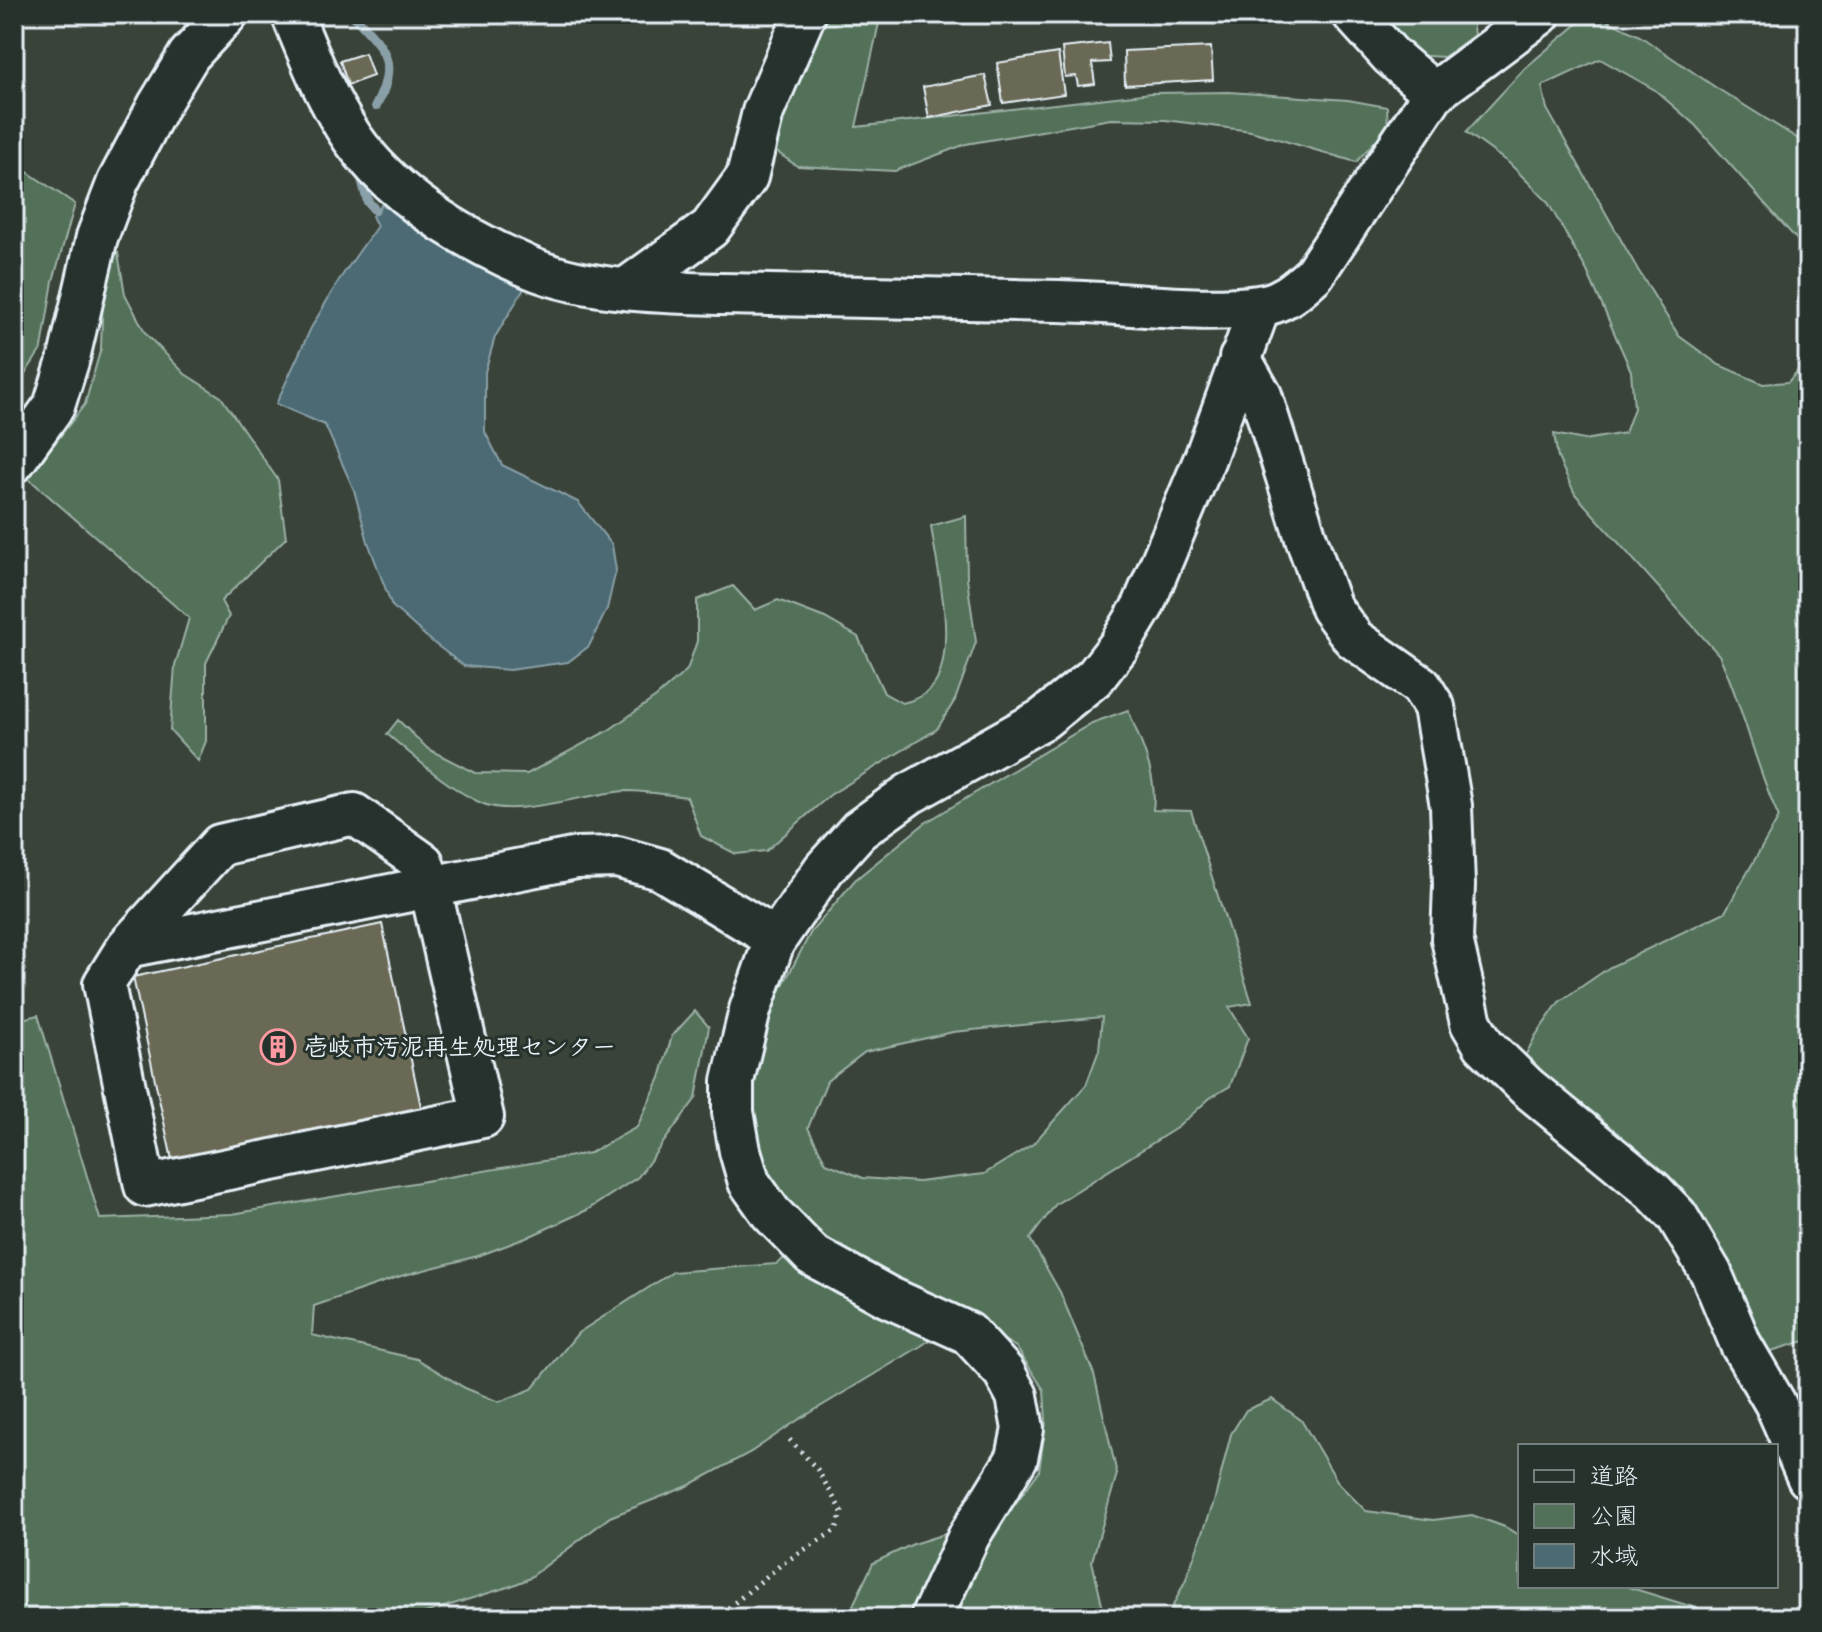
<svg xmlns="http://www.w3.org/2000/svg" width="1822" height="1632" viewBox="0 0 1822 1632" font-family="'Balsamiq Sans','Klee One',sans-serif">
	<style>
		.green { fill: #527159; stroke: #9db1a8; stroke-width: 2; fill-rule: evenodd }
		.water { fill: #4c6a73; stroke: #8aa0a8; stroke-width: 2 }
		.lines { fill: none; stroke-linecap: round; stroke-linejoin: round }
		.stream { stroke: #8aa0a8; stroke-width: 10 }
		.building { fill: #6a6954; stroke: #e8f1f8; stroke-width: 2 }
		.minor-casing { stroke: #e8f1f8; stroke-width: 46 }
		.path { stroke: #e8f1f8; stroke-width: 5; stroke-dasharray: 2 6; stroke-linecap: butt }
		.minor { stroke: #26332d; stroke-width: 40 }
		.labels { text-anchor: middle; stroke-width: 6; stroke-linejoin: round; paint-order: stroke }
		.poi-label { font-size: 24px; font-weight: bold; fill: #e8f1f8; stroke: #26332d; text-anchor: start }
	</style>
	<rect width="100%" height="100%" fill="#3a4339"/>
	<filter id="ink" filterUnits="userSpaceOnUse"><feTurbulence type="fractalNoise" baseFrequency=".0125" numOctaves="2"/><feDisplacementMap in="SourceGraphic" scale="16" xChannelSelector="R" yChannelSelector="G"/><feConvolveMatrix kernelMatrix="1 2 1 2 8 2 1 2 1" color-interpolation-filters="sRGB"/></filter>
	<g filter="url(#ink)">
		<path class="green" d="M823 14H881L856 127 1151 93 1229 92 1348 100 1387 107 1388 127 1356 162 1251 131 1165 120 1111 119 966 144 895 171 797 166 771 148Z
			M1366 14H1463L1472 19 1474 35 1444 57 1409 55Z
			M1589 14H1594L1640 36 1715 87 1808 145V252L1695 125 1655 90 1600 59 1542 86 1547 109 1638 270 1679 336 1719 365 1763 384 1788 382 1808 359V1340L1771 1351 1761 1350 1658 1172 1599 1117 1556 1084 1525 1056 1536 1035 1559 1002 1610 967 1725 912 1779 817C1754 764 1744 707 1719 655L1575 494 1558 458 1554 434 1584 440 1625 433 1634 408 1631 371 1587 271 1547 201 1510 164 1466 132 1525 68Z
			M14 163 75 204 53 281 42 348 14 391Z
			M118 253 125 294 146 334 185 374 221 397 278 480 286 538 221 601 229 616 206 663V741L198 761 170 730 175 666 189 618 28 478 85 404 101 348 104 262Z
			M966 516 967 579 976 642 955 700 937 729 830 795 766 851 736 854 701 836 687 797C667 795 646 791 626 791 585 793 516 819 481 803 446 787 416 758 387 734L398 720 428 749 475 773 527 774 609 730 656 697 687 670 697 641V600L733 586 755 610 778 600 825 618 858 637 884 693 902 703C916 700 930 693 937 680 956 639 937 570 931 526Z
			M1128 710C1140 741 1158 775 1153 810L1191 811 1252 1003 1229 1007 1248 1038 1230 1086 1210 1098 1178 1127 1056 1204 1030 1239 1060 1292 1094 1374 1117 1474 1092 1561 1105 1618H847L873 1563 913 1544 1008 1514 1039 1471 1046 1421 1044 1390 1016 1347 963 1316 921 1346 795 1422 751 1452 688 1486 610 1517 528 1579 511 1586 409 1618H14V1021L38 1015 100 1219 232 1214 590 1153 637 1127 660 1078 672 1036 695 1011 709 1027 696 1098 638 1177 587 1210 526 1238 478 1256 401 1276 314 1306 312 1335 417 1359 465 1388 499 1402 532 1389 578 1333 673 1272 776 1264 821 1232 773 1198 746 1128 745 1088 774 1002 811 932 855 880 925 823 1092 723ZM1102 1017 1099 1050 1086 1085 1033 1144 984 1174 918 1182 863 1178 826 1163 808 1128 827 1081 865 1052 953 1032Z
			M1272 1399 1301 1420 1339 1484 1366 1511 1433 1520 1472 1515 1505 1527 1520 1536V1586H1625L1719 1615 1804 1607 1808 1608V1618H1167L1186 1579 1214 1502 1231 1434 1246 1410Z"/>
		<path class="water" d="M382 204 506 279 525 287 495 337 485 372V432L502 465 578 502 612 545 616 570 607 609 589 646 568 662 509 670 464 666 430 640 392 606 368 542 354 490 325 425 276 404 311 328 339 280 377 226 372 216Z"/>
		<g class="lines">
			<path class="stream" d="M357 14 354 16C385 49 399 61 376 106
				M362 179 368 202 375 210"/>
		</g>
		<path class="building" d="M1108 43 1110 62 1092 63 1095 84 1078 86 1076 76 1065 77 1062 48Z
			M1211 47 1213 80 1125 85 1124 51Z
			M365 53 373 76 348 85 340 61Z
			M1058 53 1064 94 1003 103 997 63Z
			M985 75 992 105 929 118 923 87Z
			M382 924 423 1116 174 1169 133 977Z"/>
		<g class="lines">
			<defs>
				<path id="minor" d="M292 14C309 56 327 101 353 139 395 199 464 239 531 268 597 296 698 293 770 295 866 297 962 299 1059 301 1124 302 1193 314 1258 306 1281 304 1297 290 1314 274L1434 93 1540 14
					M1353 14 1391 56 1434 93
					M627 288 710 228 747 177 763 112 805 14
					M1240 358 1261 395 1306 538 1331 608 1354 639 1421 686 1434 707 1451 806 1454 885 1452 939 1471 1023 1484 1045 1527 1087 1652 1190 1677 1216 1711 1273 1741 1345 1775 1403 1808 1478
					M14 462 54 406 69 358 97 237 118 182 158 106 189 55 227 14
					M127 947 220 845 354 814 423 863 430 887 483 1117 145 1186 104 984 127 947 577 858 617 857 660 869 771 936 774 942
					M931 1618 969 1536 1017 1458 1023 1429 1017 1396 1004 1372 968 1333 888 1297 812 1255 771 1213 749 1182 740 1151 733 1112V1081L750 1010 774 942 824 869 859 830 909 794 1043 719 1095 677 1119 646 1143 606 1205 458 1260 306"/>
			</defs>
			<use href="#minor" class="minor-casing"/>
			<path class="path" d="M716 1618 783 1563 836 1530 842 1512 817 1469 789 1439"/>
			<use href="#minor" class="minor"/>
		</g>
	</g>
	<defs>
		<symbol id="building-ring" viewBox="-11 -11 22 22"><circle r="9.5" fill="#26332d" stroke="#ff9aa2" stroke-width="1.5"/><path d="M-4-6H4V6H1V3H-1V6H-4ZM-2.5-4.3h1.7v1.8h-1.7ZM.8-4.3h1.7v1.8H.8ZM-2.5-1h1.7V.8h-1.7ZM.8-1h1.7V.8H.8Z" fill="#ff9aa2"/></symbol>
	</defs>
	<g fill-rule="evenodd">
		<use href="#building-ring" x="258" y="1027" width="40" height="40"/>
	</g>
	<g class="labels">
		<g class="poi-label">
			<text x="304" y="1055">壱岐市汚泥再生処理センター</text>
		</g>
	</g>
	<rect width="1822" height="1632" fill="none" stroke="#26332d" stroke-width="48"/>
	<rect x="24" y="24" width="1774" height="1584" fill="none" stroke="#e8f1f8" stroke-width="3" filter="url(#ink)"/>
	<rect x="1518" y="1444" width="260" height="144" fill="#26332d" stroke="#747f7e" stroke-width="2"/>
	<rect x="1534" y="1470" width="40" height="12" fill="#26332d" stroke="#747f7e" stroke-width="2"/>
	<text x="1590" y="1484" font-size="24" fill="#e8f1f8">道路</text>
	<rect x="1534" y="1504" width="40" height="24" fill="#527159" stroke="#747f7e" stroke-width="2"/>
	<text x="1590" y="1524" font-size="24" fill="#e8f1f8">公園</text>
	<rect x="1534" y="1544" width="40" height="24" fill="#4c6a73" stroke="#747f7e" stroke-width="2"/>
	<text x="1590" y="1564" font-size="24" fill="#e8f1f8">水域</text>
</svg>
